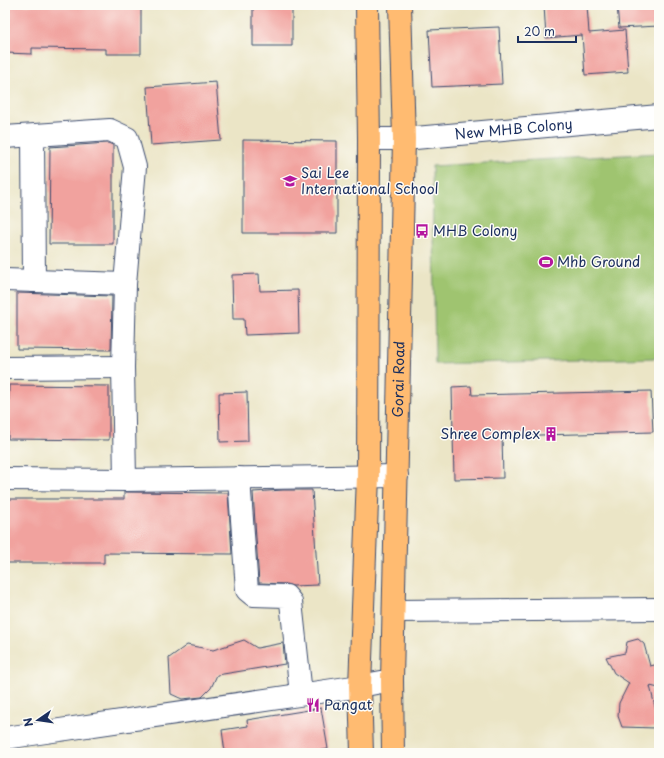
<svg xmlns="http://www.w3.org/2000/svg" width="664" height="758" viewBox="0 0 664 758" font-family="'Playpen Sans',sans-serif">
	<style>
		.park { fill: #9fc46f; stroke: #5d7a66 }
		.building { fill: #f1a29e }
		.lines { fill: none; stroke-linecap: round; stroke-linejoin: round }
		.minor-casing { stroke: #3a4a6e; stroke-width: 24 }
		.major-casing { stroke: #3a4a6e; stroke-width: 24 }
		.minor { stroke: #fff; stroke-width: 22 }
		.major { stroke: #ffbb71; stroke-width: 22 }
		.labels { text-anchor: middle; stroke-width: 3; stroke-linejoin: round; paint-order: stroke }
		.street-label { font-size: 14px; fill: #1b2f5e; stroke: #fdfcf7 }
		.poi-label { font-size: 14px; fill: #1b2f5e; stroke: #fdfcf7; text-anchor: start }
	</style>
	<rect width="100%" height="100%" fill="#fdfcf7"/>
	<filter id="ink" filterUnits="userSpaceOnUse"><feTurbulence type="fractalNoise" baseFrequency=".025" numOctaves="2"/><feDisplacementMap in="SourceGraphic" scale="8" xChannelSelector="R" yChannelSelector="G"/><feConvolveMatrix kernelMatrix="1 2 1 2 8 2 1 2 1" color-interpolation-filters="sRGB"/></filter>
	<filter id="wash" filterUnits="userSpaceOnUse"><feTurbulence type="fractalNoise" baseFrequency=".012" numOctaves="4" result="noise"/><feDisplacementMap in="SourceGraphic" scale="16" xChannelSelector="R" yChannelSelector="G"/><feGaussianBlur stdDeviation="0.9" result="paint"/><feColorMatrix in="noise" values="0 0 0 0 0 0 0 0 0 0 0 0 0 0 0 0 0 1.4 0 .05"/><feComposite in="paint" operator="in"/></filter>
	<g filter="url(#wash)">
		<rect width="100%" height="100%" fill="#ebe5c6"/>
		<path class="park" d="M659 153V358L435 364 432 166Z"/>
		<g id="blocks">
			<path class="building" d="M5 5H141V54H106V49L32 48V54L5 53Z
				M253 5H292V46H253Z
				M544 5H587L589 33 625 30 628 72 585 75 582 35 546 38Z
				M617 5H659V26L619 28Z
				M499 27 502 84 432 87 429 30Z
				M216 82 221 140 151 145 147 87Z
				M243 140 337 141V233H243Z
				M108 143 113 145V244H49L50 147Z
				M259 274 260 291 298 290 299 333 245 335 244 319H233L232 275Z
				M17 293 112 296 111 350 17 349Z
				M9 385 109 386V440L8 439Z
				M471 386 472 395 651 391 653 432 502 436 503 478 454 479 452 387Z
				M247 392 248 441 220 442 219 393Z
				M283 490H312L318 585 293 586 286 584 259 583 253 492Z
				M124 492 228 493 232 554 104 553V563H5V499H124Z
				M638 639 644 644 650 666 659 664V688L650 686 656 711V728L622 727 618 716 619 703 629 683 614 673 606 657 625 653 627 642Z
				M244 640 257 648 283 643 285 664 217 675 211 688 202 697 182 699 171 694 169 658 187 645 213 650Z
				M321 708 328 749 305 753H225L222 730 248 726 247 720Z"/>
		</g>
	</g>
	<g filter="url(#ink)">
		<use href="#blocks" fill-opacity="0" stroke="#3a4a6e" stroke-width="1"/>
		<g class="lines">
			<defs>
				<g id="minor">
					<path d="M33 136 34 281"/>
					<path d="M5 137 110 130 127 138 135 167 125 284"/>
					<path id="s1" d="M369 139H404L659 116"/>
					<path d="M5 280 125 284 123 367 125 480"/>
					<path d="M5 368 123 367"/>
					<path d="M239 478 247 590 253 595 286 596 291 602 301 694"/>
					<path d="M5 479 125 480 397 476"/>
					<path d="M394 611 659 609"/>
					<path d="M5 738 360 686 392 680"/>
				</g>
				<g id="major">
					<path d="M362 753 360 686 368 476 369 139 367 5"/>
					<path id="s2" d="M393 753 392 680 404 139 400 5"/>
				</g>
			</defs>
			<use href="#minor" class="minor-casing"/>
			<use href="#major" class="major-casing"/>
			<use href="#minor" class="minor"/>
			<use href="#major" class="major"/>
		</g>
	</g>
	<defs>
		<symbol id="school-bare" viewBox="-9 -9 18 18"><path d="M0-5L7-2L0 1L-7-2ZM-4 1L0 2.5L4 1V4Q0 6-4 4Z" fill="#b5179e" stroke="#fdfcf7" stroke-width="2.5" paint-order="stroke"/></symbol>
		<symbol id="bus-bare" viewBox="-9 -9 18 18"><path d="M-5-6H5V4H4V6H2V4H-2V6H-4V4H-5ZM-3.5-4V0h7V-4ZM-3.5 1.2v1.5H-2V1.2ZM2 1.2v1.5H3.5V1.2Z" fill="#b5179e" stroke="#fdfcf7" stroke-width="2.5" paint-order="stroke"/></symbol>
		<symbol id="stadium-bare" viewBox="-9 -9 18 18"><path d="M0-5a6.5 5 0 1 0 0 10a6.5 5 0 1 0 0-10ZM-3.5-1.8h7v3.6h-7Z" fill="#b5179e" stroke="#fdfcf7" stroke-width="2.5" paint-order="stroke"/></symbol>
		<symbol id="building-bare" viewBox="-9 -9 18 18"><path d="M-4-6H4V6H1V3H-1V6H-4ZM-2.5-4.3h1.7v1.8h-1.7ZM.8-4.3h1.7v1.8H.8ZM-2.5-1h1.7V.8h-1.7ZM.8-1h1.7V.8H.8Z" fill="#b5179e" stroke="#fdfcf7" stroke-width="2.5" paint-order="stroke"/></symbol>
		<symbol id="restaurant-bare" viewBox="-9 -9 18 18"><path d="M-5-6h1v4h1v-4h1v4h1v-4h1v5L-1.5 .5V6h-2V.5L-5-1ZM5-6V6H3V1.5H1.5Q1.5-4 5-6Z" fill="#b5179e" stroke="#fdfcf7" stroke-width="2.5" paint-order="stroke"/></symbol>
	</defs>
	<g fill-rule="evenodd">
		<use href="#school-bare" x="280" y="171" width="20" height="20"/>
		<use href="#bus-bare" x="412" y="221" width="20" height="20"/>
		<use href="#stadium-bare" x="536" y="252" width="20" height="20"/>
		<use href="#building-bare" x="541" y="424" width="20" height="20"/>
		<use href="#restaurant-bare" x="303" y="695" width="20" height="20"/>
	</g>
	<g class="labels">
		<g class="street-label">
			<text dy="5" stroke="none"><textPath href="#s1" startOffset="145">New MHB Colony</textPath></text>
			<text dy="5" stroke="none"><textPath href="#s2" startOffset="374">Gorai Road</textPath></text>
		</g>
		<g class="poi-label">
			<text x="301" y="178">Sai Lee<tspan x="301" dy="16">International School</tspan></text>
			<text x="433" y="236">MHB Colony</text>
			<text x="557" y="267">Mhb Ground</text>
			<text x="540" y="439" text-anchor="end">Shree Complex</text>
			<text x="324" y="710">Pangat</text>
		</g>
	</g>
	<rect width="664" height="758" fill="none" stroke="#fdfcf7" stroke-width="20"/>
	<g transform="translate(38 720) rotate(257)" stroke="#fdfcf7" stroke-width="3" paint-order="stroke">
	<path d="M0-3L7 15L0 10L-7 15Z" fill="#1b2f5e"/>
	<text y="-6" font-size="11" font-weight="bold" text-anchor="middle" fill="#1b2f5e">N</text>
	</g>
	<path d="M518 36v6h58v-6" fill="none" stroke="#1b2f5e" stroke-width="2"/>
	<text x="524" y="36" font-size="12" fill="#1b2f5e" stroke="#fdfcf7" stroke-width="3" paint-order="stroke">20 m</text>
</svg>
